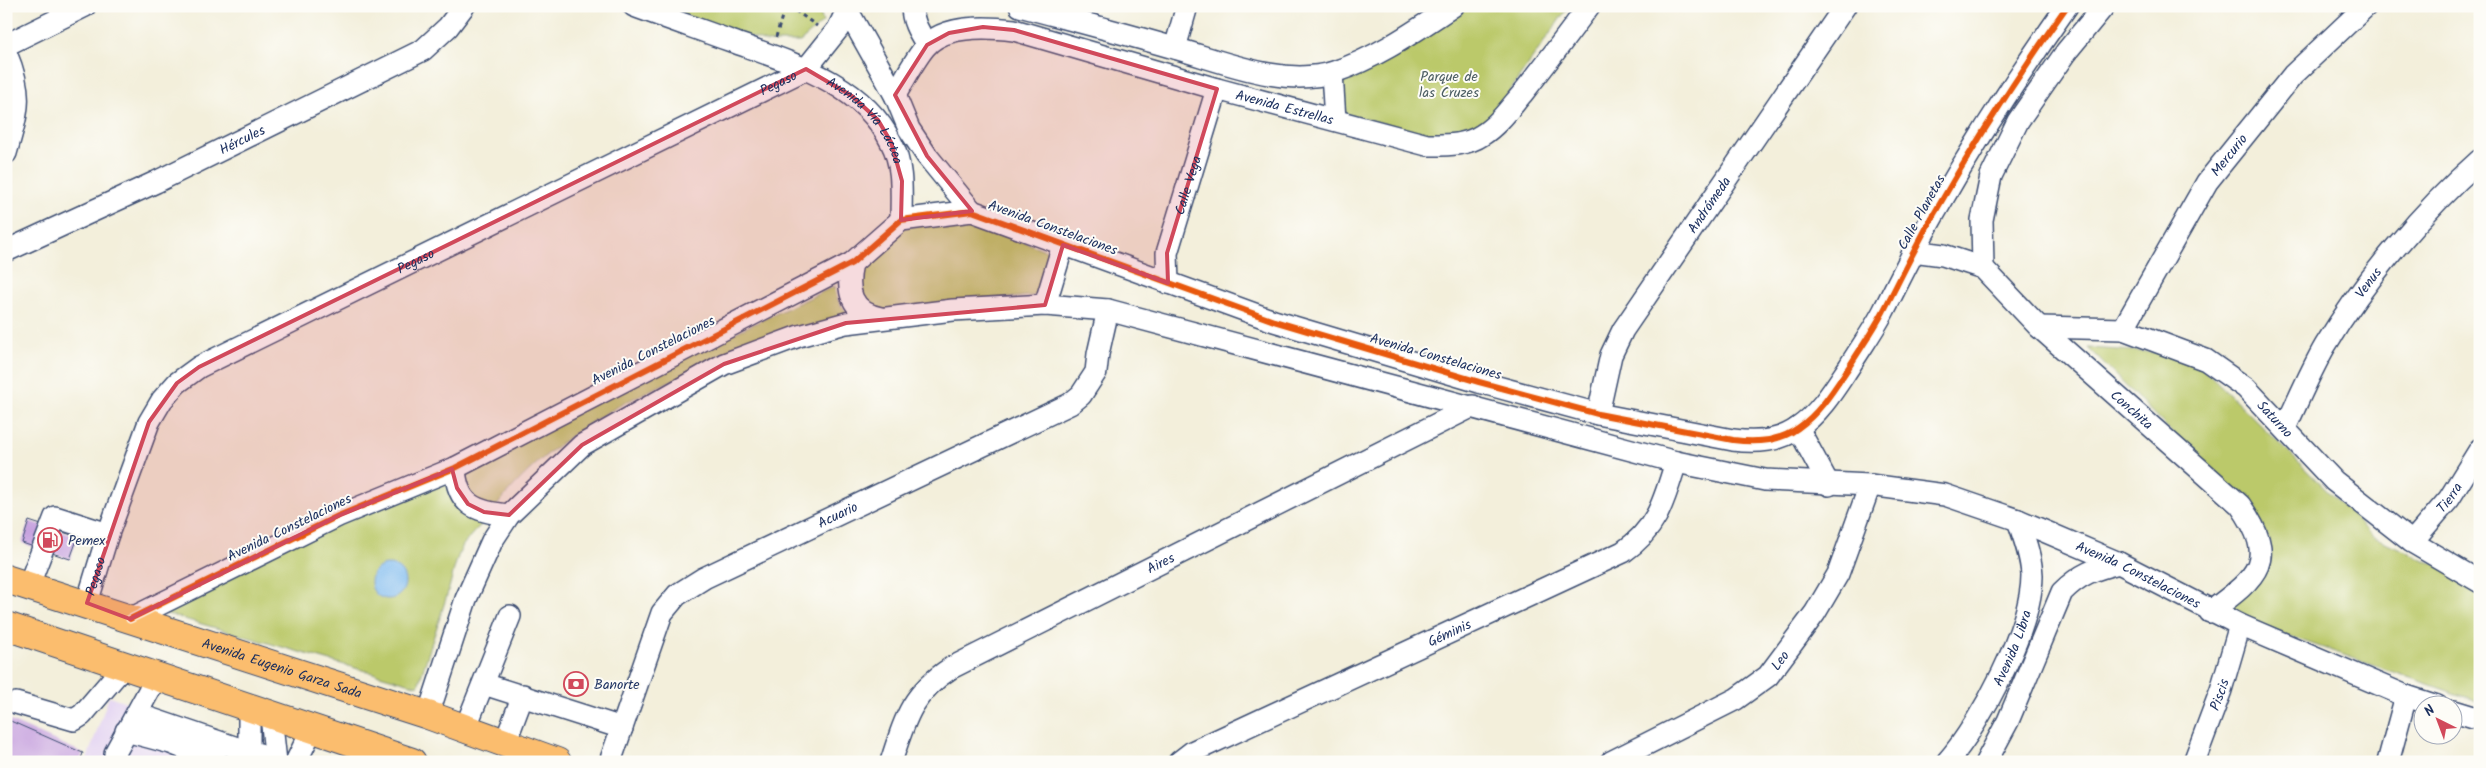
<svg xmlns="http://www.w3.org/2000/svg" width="2486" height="768" viewBox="0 0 2486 768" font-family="Kalam,sans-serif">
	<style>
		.built { fill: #e3d3f2 }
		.green { fill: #bbc96b; stroke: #6b7c64 }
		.water { fill: #7dbaf0; stroke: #4c74a7 }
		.building { fill: #c49ede }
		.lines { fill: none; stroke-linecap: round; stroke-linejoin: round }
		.minor-casing { stroke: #3b4c71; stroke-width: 24 }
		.highway-casing { stroke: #3b4c71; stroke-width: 30 }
		.path { stroke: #3b4c71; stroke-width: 3; stroke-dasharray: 4 4; stroke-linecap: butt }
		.minor { stroke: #fff; stroke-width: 21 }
		.highway { stroke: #fbbd6e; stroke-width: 28 }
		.cycleway-casing { stroke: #fdfcf7; stroke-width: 9 }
		.cycleway { stroke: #e8590c; stroke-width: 6 }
		.marked { fill: #d1495b; fill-opacity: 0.2; stroke: #d1495b; stroke-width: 4; stroke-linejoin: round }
		.labels { text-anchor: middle; stroke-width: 4; stroke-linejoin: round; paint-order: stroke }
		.park-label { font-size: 14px; fill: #4b5d62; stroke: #fdfcf7 }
		.street-label { font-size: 14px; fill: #1b2f5e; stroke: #fdfcf7 }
		.poi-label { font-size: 14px; fill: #1b2f5e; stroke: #fdfcf7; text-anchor: start }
	</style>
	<rect width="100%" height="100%" fill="#fdfcf7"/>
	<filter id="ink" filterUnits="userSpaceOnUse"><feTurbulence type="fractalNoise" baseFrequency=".02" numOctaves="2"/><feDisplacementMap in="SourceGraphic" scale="10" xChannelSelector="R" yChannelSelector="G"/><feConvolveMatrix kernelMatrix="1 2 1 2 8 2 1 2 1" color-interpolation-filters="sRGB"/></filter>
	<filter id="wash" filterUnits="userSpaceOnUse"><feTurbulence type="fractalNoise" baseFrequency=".0096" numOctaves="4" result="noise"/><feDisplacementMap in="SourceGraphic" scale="20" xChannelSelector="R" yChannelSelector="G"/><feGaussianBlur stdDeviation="1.12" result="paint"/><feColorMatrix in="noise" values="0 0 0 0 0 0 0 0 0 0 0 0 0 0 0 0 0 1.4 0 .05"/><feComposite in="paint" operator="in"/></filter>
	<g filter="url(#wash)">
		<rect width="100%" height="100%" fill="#f3efdb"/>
		<path class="built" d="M109 696 297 762H86Z"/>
		<path class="green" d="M657 6H818L823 22 800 42H766Z
			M1471 6H1569L1491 118 1476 132 1450 140 1346 114 1338 95 1345 75 1386 60Z
			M962 218 1053 253 1041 295 875 311 852 283V275L897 229Z
			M835 286C836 301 841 308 854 317 718 362 578 396 488 517 480 527 467 537 461 549 455 562 452 578 448 592 438 623 428 655 418 686L160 612 336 519Z
			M2088 348 2166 353 2202 367 2374 537 2480 585V702L2219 612 2269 557 2270 544 2260 521Z"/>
		<path class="water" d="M371 582a17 17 0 1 1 34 0a17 17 0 1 1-34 0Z"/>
		<g id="blocks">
			<path class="building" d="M29 521 78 537 70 559 22 543Z
				M6 719 83 753 80 762H6Z"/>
		</g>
	</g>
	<g filter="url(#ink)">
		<use href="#blocks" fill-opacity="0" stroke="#3b4c71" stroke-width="1"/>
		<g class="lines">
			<defs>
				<g id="minor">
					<path id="s1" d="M634 6C666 18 698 29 731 41 788 62 862 82 891 142 904 166 901 194 901 220"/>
					<path d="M845 6 895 95 909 129 927 156 972 211"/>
					<path d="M912 6C912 22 919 32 927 45"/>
					<path d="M1020 6C1072 20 1123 33 1174 48 1222 61 1284 88 1334 72 1377 58 1415 31 1453 6"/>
					<path d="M6 45 85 6"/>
					<path d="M1175 48 1187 6"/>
					<path d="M6 53C24 95 18 111 6 153"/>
					<path d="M1332 73 1335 120"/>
					<path id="s2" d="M895 95C905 79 914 60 926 46 946 24 989 27 1014 30L1217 89 1427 145C1445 145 1466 146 1482 135 1498 125 1510 108 1522 94 1545 65 1567 36 1589 6"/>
					<path id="s3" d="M6 251 156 182 423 50 448 27 464 6"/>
					<path id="s4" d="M1913 251 1943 255 1983 268 2039 327 2240 505C2279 561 2258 576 2210 612"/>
					<path d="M852 263C846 290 850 312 881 318"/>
					<path d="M1983 268 1982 220 1991 176 2018 121 2066 52 2104 6"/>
					<path id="s5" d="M1168 283 1167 253 1217 89"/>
					<path d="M1045 305 1063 245"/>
					<path id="s6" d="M2039 327 2123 329 2206 360 2246 388 2334 481 2412 542 2480 582"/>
					<path id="s7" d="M2123 329 2207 182 2293 75 2366 6"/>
					<path id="s8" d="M1598 414 1611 355 1623 330 1845 6"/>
					<path d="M1798 428 1829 485"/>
					<path id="s9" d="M2285 428C2298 401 2310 372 2325 346 2364 281 2423 210 2480 160"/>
					<path d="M455 468C457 505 475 512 509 515"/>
					<path id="s10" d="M2412 542 2449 499 2480 449"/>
					<path d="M28 587 55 517 108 534"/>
					<path id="s11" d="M87 603 108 534 149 422 162 400 177 383 199 367 806 69 838 29 847 10"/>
					<path d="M130 619 338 516 455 468 852 263 901 220 972 211 1274 321 1479 382 1598 414 1733 440C1755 443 1779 442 1798 428 1820 413 1835 388 1849 367 1860 349 1873 331 1883 312 1900 279 1916 246 1934 214 1975 142 2019 74 2067 6"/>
					<path d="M484 684 622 728"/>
					<path d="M16 703 74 720 82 715 124 666"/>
					<path d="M249 709V762"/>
					<path d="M2454 711 2480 719"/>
					<path d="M137 714 249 752 260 754"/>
					<path id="s12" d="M428 715 466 599 492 541 509 515 582 445 724 364 799 336 846 323 953 310 1045 305 1108 310 1676 462 1765 480 1870 485 1945 495 2018 520 2119 563 2240 625 2406 696 2437 706"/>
					<path d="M271 716 276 762"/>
					<path d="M465 729 510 616"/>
					<path d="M126 731 171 743 218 762"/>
					<path d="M505 743 523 695"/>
					<path d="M115 762V753L157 676"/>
					<path d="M296 762 312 729"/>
					<path id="s13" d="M610 762 662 613 677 595 704 578 1070 404 1081 395 1096 372 1098 354 1108 310"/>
					<path id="s14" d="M891 762C905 719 911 694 951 668L1473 406"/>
					<path id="s15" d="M1179 762 1192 752 1623 552C1658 528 1664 500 1676 462"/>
					<path id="s16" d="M1611 762 1736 699 1768 676 1815 613 1838 574 1870 485"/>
					<path id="s17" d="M1947 762C1981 723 2032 627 2032 575 2031 556 2024 538 2018 520"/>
					<path d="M1986 762 2008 721 2062 592C2080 574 2094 569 2119 563"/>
					<path id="s18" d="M2194 762 2221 690 2240 625"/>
					<path d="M2388 762 2406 696"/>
				</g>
				<g id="highway">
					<path id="s19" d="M6 579 428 715 557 762"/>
					<path d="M6 626 412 762"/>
				</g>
			</defs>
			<use href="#minor" class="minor-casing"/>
			<use href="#highway" class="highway-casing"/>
			<path class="path" d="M789 6 817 26
				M776 37 785 6"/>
			<use href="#minor" class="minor"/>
			<use href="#highway" class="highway"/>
			<defs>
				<path id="cycleway" d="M130 619 338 516 455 468 852 263 901 220 972 211 1274 321 1479 382 1598 414 1733 440C1755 443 1779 442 1798 428 1820 413 1835 388 1849 367 1860 349 1873 331 1883 312 1900 279 1916 246 1934 214 1975 142 2019 74 2067 6"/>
			</defs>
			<use href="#cycleway" class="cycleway-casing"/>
			<use href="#cycleway" class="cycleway"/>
		</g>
	</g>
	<path class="marked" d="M983 27 1014 30 1217 89 1167 253 1168 283 1063 245 1045 305 846 323 724 364 582 445 509 515 484 512 468 504 457 488 452 469 338 516 130 619 87 603 149 422 177 383 199 367 806 69 852 96 878 120 891 142 902 181 901 220 972 211 927 156 895 95 927 45 949 33Z"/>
	<defs>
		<symbol id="fuel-ring" viewBox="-11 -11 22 22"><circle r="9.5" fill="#fdfcf7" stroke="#d1495b" stroke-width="1.5"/><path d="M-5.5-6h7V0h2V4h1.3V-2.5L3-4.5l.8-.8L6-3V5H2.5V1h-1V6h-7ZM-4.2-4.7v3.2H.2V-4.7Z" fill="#d1495b"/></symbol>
		<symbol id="bank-ring" viewBox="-11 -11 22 22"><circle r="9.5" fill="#fdfcf7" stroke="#d1495b" stroke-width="1.5"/><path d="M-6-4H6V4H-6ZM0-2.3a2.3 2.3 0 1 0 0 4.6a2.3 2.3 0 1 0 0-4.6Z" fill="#d1495b"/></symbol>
	</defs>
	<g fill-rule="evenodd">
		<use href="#fuel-ring" x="36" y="526" width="28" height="28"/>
		<use href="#bank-ring" x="562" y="670" width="28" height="28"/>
	</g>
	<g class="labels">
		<g class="park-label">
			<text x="1449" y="81">Parque de<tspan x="1449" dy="16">las Cruzes</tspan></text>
		</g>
		<g class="street-label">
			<text dy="5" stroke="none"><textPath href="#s11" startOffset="912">Pegaso</textPath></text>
			<text dy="5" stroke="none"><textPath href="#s2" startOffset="432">Avenida Estrellas</textPath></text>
			<text dy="5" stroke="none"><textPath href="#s1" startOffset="264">Avenida Vía Láctea</textPath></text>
			<text dy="5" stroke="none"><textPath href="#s3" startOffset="261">Hércules</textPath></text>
			<text dy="5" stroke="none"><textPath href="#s7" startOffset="204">Mercurio</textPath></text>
			<text dy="5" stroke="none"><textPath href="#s5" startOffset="101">Calle Vega</textPath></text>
			<text dy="5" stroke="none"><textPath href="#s8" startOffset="240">Andrómeda</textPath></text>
			<text transform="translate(1921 212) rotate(-61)" y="5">Calle Planetas</text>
			<text transform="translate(1053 227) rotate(20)" y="5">Avenida Constelaciones</text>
			<text dy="5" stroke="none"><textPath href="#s11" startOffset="508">Pegaso</textPath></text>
			<text dy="5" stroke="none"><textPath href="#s9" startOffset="168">Venus</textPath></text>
			<text transform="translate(653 350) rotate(-27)" y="5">Avenida Constelaciones</text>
			<text transform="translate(1436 356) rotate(16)" y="5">Avenida Constelaciones</text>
			<text dy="5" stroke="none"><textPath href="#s4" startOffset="278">Conchita</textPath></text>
			<text dy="5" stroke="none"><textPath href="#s6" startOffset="264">Saturno</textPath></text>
			<text dy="5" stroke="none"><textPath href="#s10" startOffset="58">Tierra</textPath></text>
			<text dy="5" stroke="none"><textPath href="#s13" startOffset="361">Acuario</textPath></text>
			<text transform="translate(289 527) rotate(-26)" y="5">Avenida Constelaciones</text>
			<text dy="5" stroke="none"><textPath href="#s14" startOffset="349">Aires</textPath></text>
			<text dy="5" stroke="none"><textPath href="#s12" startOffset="1942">Avenida Constelaciones</textPath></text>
			<text dy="5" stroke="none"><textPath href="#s11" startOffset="28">Pegaso</textPath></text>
			<text dy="5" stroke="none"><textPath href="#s15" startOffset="300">Géminis</textPath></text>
			<text dy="5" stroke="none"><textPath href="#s17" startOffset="132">Avenida Libra</textPath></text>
			<text dy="5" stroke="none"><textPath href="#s16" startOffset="199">Leo</textPath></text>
			<text dy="5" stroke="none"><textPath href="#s19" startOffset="290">Avenida Eugenio Garza Sada</textPath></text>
			<text dy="5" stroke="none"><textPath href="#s18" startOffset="72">Piscis</textPath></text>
		</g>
		<g class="poi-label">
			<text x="68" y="545">Pemex</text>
			<text x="594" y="689">Banorte</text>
		</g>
	</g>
	<rect width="2486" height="768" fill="none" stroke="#fdfcf7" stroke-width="25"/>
	<g transform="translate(2438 720) rotate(318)"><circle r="24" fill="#fdfcf7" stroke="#a3aaba"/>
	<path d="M0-4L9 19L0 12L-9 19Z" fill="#d1495b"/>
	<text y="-8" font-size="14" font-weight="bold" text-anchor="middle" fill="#1b2f5e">N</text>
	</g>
</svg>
